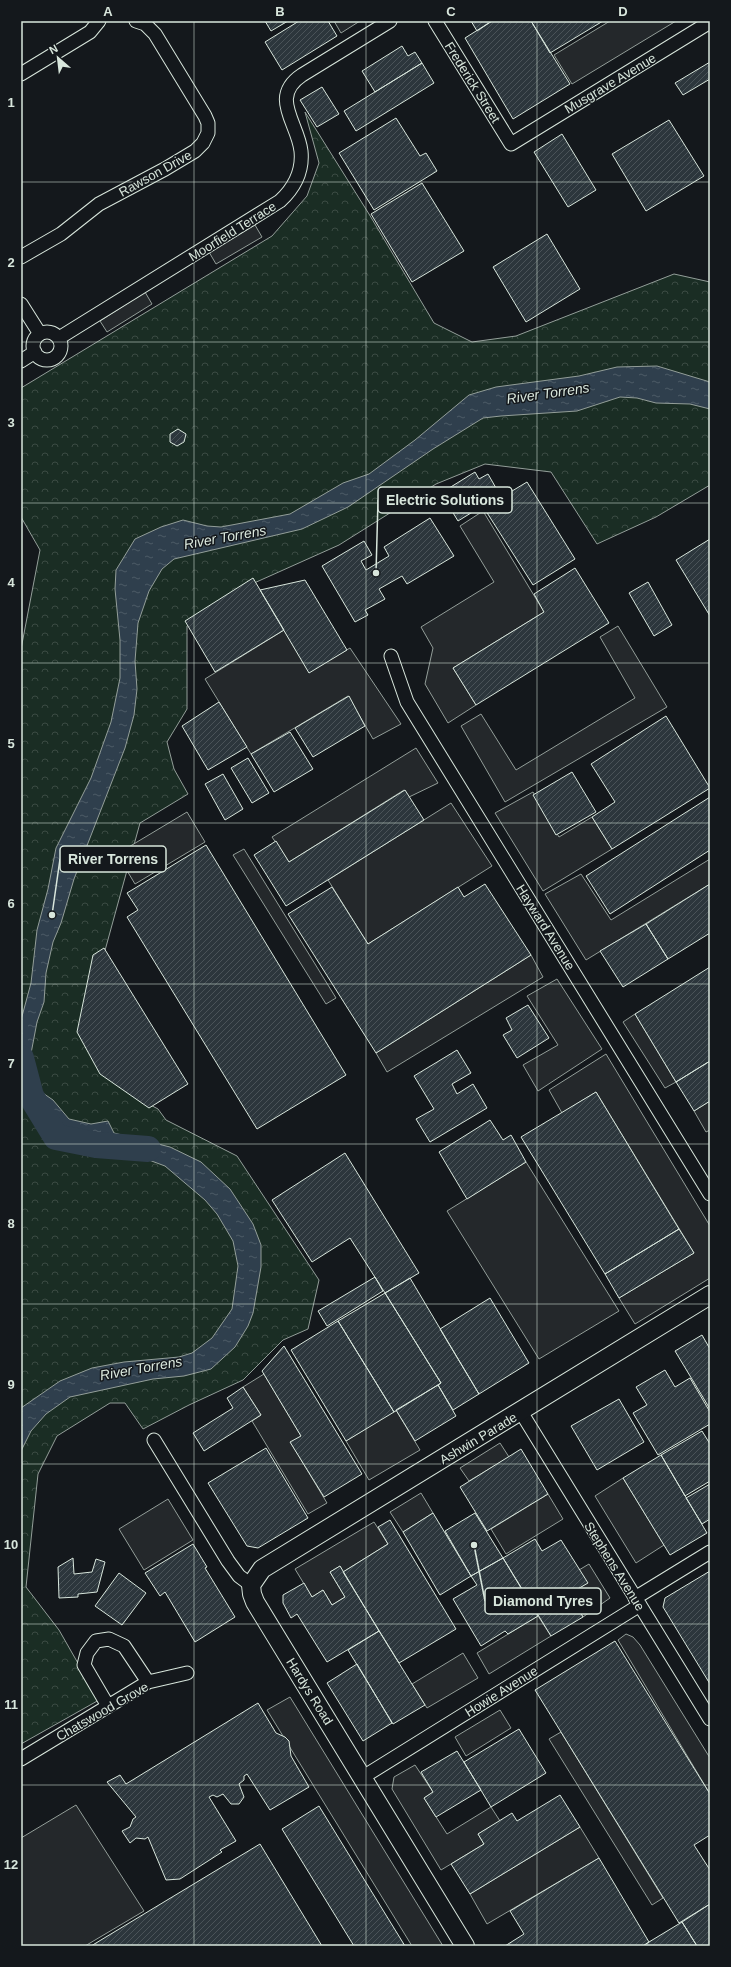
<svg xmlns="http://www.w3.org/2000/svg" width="731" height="1967" viewBox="0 0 731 1967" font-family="Helvetica,sans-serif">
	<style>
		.forest { fill: url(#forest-crowns); stroke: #939e99 }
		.parking { fill: #24282b; stroke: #939e99 }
		.water { fill: url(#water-ripples); stroke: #939e99 }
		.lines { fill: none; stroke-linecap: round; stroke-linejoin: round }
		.river { stroke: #2f3f4d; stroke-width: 26 }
		.building { fill: url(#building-hatch); stroke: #d8e6dc }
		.street-casing { stroke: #d8e6dc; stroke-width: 15 }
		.secondary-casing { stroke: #d8e6dc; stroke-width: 20 }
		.street { stroke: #14181c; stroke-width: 13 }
		.secondary { stroke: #14181c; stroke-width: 18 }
		.grid { fill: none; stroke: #d8e6dc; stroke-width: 1; stroke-opacity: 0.55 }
		.labels { text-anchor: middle; stroke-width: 3; stroke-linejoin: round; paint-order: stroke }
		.street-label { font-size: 13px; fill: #d8e6dc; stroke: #14181c }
		.water-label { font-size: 14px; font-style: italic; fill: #d8e6dc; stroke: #14181c }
		.leader { fill: none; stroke: #d8e6dc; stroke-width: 1.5 }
		.callout-dot { fill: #d8e6dc; stroke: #14181c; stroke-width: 1.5 }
		.callout { fill: #14181c; stroke: #d8e6dc; stroke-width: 1.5 }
		.callout-label { font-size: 14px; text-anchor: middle; font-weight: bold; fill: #d8e6dc }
		.neatline { fill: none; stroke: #d8e6dc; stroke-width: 1.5 }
		.grid-label { font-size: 13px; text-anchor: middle; font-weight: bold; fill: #d8e6dc }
	</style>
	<defs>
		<pattern id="forest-crowns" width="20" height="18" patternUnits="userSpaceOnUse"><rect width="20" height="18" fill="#1a2d24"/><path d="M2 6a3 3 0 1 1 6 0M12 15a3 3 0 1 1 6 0" fill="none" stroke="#3b4b43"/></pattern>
		<pattern id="water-ripples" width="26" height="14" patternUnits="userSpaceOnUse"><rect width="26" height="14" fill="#2f3f4d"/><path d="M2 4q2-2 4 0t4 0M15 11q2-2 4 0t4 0" fill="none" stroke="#4c5b66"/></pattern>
		<pattern id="building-hatch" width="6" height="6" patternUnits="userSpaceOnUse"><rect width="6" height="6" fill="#2c363c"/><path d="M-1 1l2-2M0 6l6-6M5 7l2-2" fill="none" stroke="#4a5358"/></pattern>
	</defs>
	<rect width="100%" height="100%" fill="#14181c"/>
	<path class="forest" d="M305 112 369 214 434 323 472 342 516 336 674 274 710 282V485L656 517 597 544 551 472 485 464 436 484 339 545 243 588 187 626V709L167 742 174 769 188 794 140 823 84 1027 128 1093 158 1109 166 1120 237 1156 319 1280 308 1329 283 1340 243 1380 189 1405 143 1429 125 1403H110L57 1436 38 1474 26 1587 59 1630 99 1700 21 1744V649L40 550 21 517V388L272 236 307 196 319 163Z"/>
	<path class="parking" d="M334 21H360L341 33Z
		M610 21H676L572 84 554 55Z
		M255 225 262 237 216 264 209 252Z
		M145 292 152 304 107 332 100 321Z
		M483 511 544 612 453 668 476 705 448 723 425 684 433 648 421 627 494 582 460 526Z
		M618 626 667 707 505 802 461 726 481 714 516 770 635 698 600 637Z
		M284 630 309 672 350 648 401 724 373 739 348 696 251 754 205 679Z
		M416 748 438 783 409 797 404 790 289 862 272 837Z
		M533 792 559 837 592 817 612 849 543 891 495 813Z
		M451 803 492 866 368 944 328 880Z
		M187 812 205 842 135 884 117 854Z
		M244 849 336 998 326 1004 233 855Z
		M710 859V884L586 960 545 894 581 874 611 920Z
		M531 955 543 977 387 1072 376 1053Z
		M557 979 602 1049 538 1091 523 1065 558 1045 527 996Z
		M635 1014 676 1082 665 1088 623 1022Z
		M606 1054 710 1226V1278L635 1324 619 1298 694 1253 596 1092 562 1113 549 1090Z
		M710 1101V1130L706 1132 694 1111Z
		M526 1162 619 1311 539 1359 447 1211Z
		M264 1374 301 1436 291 1443 327 1503 308 1514 252 1421 261 1415 243 1387Z
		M396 1410 420 1450 369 1480 346 1441Z
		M500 1443 509 1457 469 1481 460 1468Z
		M623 1478 664 1545 636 1563 595 1496Z
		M421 1493 433 1513 403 1532 390 1512Z
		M548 1494 563 1519 506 1554 491 1529Z
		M168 1499 193 1540 144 1570 119 1529Z
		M374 1522 388 1544 343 1572 340 1566 330 1572 345 1597 332 1605 323 1590 312 1597 295 1569Z
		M589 1564 610 1598 583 1617 569 1594 587 1583 579 1570Z
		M538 1616 551 1636 489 1674 477 1653Z
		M626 1634 633 1637 640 1645 710 1758V1794L618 1640Z
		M463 1653 478 1678 427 1708 412 1684Z
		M290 1697 443 1946H412L267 1710Z
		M500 1710 511 1728 466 1756 455 1737Z
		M561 1732 663 1898 652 1905 549 1739Z
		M415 1765 433 1792 424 1798 447 1834 491 1807 500 1821 478 1834 484 1844 441 1870 392 1789 394 1777Z
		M76 1805 144 1911 85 1946H21V1838Z
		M580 1827 599 1858 487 1924 470 1894Z"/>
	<path class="water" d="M657 366 710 382V409L690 404 656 403 637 398 620 397 577 411 501 416 483 418 433 449 348 507 302 529 174 559 162 569 149 591 138 623 135 661 137 689 134 715 125 748 74 879 61 923 53 942 46 973 44 1002 37 1022 29 1064 37 1089 53 1100 69 1119 91 1124 108 1121 114 1133 170 1147 201 1162 230 1189 253 1224 261 1245V1267L253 1313 248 1326 235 1347 211 1369 184 1376 153 1379 70 1397 46 1414 31 1431 21 1451V1408L60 1381 92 1368 124 1362 179 1357 192 1353 212 1338 232 1309 238 1266 233 1241 217 1214 205 1200 165 1166 103 1143 49 1133 35 1123 21 1099V1020L31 983 37 930 48 889 56 848 91 778 111 722 120 678V640L115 589 116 570 135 539 161 527 183 520 207 526 221 527 290 514 343 483 369 474 415 440 469 395 496 387 579 376 617 367Z"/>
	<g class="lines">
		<path class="river" d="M21 1058 31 1096 56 1137 96 1145 148 1149"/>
	</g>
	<path class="building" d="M265 21H288L271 31Z
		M299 21H328L337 36 282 70 265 42Z
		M471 21H492L477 31Z
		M492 21H531L570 84 513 119 465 38Z
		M531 21H603L550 53Z
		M402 46 408 56 415 52 422 63 375 92 362 71Z
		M710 62V79L683 95 675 83Z
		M422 63 434 83 356 131 344 111Z
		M322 87 339 114 317 127 300 100Z
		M396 118 420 156 426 153 437 171 374 210 339 153Z
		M669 120 704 176 646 211 612 154Z
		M562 134 596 190 568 207 534 152Z
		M422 183 464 251 412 282 371 214Z
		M547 234 580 289 526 322 493 267Z
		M178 429 186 434 184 442 177 446 170 442V434Z
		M475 472 479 479 488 474 500 495 458 521 441 493Z
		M527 482 575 559 533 585 484 508Z
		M430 518 454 556 407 584 402 576 379 589 385 599 365 610 368 615 355 622 322 566 364 541 372 555 361 561 366 570 389 556 384 547Z
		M710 539V616L676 560Z
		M575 568 609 623 476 705 453 668 544 612 534 594Z
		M253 578 284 630 215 672 185 621Z
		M305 580 347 650 309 673 260 590Z
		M648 582 672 625 654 636 629 593Z
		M349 696 365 726 313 757 295 728Z
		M219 702 247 747 208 770 182 726Z
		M666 716 710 788 612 849 592 817 615 802 591 764Z
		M290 732 313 769 274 792 251 754Z
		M248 758 269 793 252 803 231 768Z
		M572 772 596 812 556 835 533 795Z
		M223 774 243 809 225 820 205 784Z
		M405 790 424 820 286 906 254 855 276 841 289 862Z
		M710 797V850L610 914 586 876Z
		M206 845 346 1075 257 1129 127 917 138 910 127 893Z
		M485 884 531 955 376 1053 288 914 332 887 368 944 458 887 464 897Z
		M710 884V933L668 959 646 924Z
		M646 924 668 959 623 987 600 951Z
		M104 948 188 1084 149 1108 100 1074 77 1032 93 955Z
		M710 967V1061L676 1082 635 1014Z
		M528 1005 549 1038 517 1058 503 1035 512 1030 506 1018Z
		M457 1050 471 1073 452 1084 457 1094 473 1084 487 1108 430 1142 416 1119 434 1109 414 1076Z
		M710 1061V1101L694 1111 676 1082Z
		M596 1092 679 1229 605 1274 521 1137Z
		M490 1120 503 1140 511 1135 526 1162 467 1199 439 1152Z
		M345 1153 419 1273 385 1293 350 1238 312 1262 272 1200Z
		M679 1229 694 1253 619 1298 605 1274Z
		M375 1277 383 1291 327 1326 318 1311Z
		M410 1278 479 1394 453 1410 438 1385 441 1383 385 1293Z
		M385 1293 441 1383 394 1412 338 1321Z
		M490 1298 529 1363 479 1394 440 1329Z
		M338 1321 394 1412 346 1441 291 1350Z
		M702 1335 710 1349V1409L675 1351Z
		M284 1346 362 1474 324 1497 290 1442 301 1436 262 1371Z
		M665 1370 675 1387 690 1378 710 1412V1424L658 1455 633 1413 647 1405 636 1387Z
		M438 1385 456 1416 415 1441 396 1410Z
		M243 1387 261 1415 204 1451 193 1433 233 1408 227 1398Z
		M619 1399 644 1442 597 1470 571 1426Z
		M702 1431 710 1444V1481L685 1496 661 1455Z
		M266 1448 308 1518 258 1548 247 1546 208 1483Z
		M521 1449 548 1494 487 1531 460 1487Z
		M661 1455 707 1533 670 1555 623 1478Z
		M710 1484V1519L702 1524 686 1498Z
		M433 1513 471 1576 440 1595 403 1532Z
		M475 1513 503 1558 471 1576 445 1531Z
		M390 1520 456 1629 399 1663 343 1572 388 1544 378 1527Z
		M535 1539 542 1551 561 1540 588 1583 569 1594 583 1617 551 1636 503 1558Z
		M193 1544 207 1567 205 1568 235 1617 195 1642 165 1592 160 1596 145 1573Z
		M73 1558 74 1574 92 1572 96 1559 105 1562 97 1592 78 1594V1597L59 1598 58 1567Z
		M503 1558 538 1616 508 1634 505 1631 481 1646 453 1599 477 1585 471 1576Z
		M340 1566 379 1631 327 1662 297 1614 291 1618 283 1603V1595L304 1583 312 1597 323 1590 332 1605 345 1597 330 1572Z
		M710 1571V1684L663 1607 665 1598Z
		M119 1573 146 1593 122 1625 95 1606Z
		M379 1631 425 1705 393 1724 348 1650Z
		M615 1641 710 1794V1835L694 1845 710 1870V1904L679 1923 535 1690Z
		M357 1664 392 1723 363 1741 327 1683Z
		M258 1703 276 1733 285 1737 289 1741 291 1756 309 1787 270 1810 247 1774 244 1776V1780L239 1784 244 1797 239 1804H231L223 1794 217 1797 213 1795 209 1797 236 1841 220 1850 222 1852 180 1879 166 1880 148 1837 145 1839 136 1838 130 1843 122 1831 130 1827 133 1819 136 1817 107 1782 120 1775 126 1784Z
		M519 1729 546 1773 491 1807 464 1762Z
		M457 1751 481 1790 436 1817 424 1798 433 1792 421 1772Z
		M560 1795 580 1827 470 1894 451 1864 484 1844 478 1834 512 1813 517 1821Z
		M319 1806 405 1946H354L282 1829Z
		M260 1844 322 1946H91Z
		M599 1858 649 1942 643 1946H505L524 1934 510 1911Z
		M710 1904V1946H697L682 1922Z
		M682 1922 697 1946H643L649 1942Z"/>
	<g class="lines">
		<defs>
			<path id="street" d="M435 21 511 144 710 22
				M21 74 90 32 99 21
				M21 257 61 234 99 204 165 169 195 151 203 143 208 133V123L205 116 155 34 145 24 136 21
				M21 304 40 334
				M33 346a14 14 0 1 1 28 0a14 14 0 1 1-28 0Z
				M59 338 280 201C294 188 303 171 301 151 298 123 269 97 302 75L390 21
				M21 361 35 352
				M391 656 407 702 710 1194
				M521 1412 710 1719
				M154 1440 228 1561 239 1576 251 1585
				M635 1598 710 1552
				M108 1706 84 1665 87 1653 96 1641 109 1639 124 1646 148 1682
				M21 1759 148 1682 187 1673
				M363 1777 640 1605"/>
			<path id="secondary" d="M465 1946 255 1602 252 1594 251 1585 262 1569 710 1295"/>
		</defs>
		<use href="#street" class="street-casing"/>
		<use href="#secondary" class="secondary-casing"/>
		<use href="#street" class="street"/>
		<use href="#secondary" class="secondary"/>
	</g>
	<path class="grid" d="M194 21V1946M366 21V1946M537 21V1946M21 182H710M21 342H710M21 503H710M21 663H710M21 823H710M21 984H710M21 1144H710M21 1304H710M21 1464H710M21 1624H710M21 1785H710"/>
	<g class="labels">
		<g class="street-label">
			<text transform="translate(473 82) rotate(58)" y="5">Frederick Street</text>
			<text transform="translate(610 83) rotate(-31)" y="5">Musgrave Avenue</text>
			<text transform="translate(155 173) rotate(-29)" y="5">Rawson Drive</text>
			<text transform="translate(232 231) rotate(-32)" y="5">Moorfield Terrace</text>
			<text transform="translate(546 927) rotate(58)" y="5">Hayward Avenue</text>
			<text transform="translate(478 1438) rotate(-31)" y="5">Ashwin Parade</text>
			<text transform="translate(615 1566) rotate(58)" y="5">Stephens Avenue</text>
			<text transform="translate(310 1691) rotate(58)" y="5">Hardys Road</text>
			<text transform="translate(501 1691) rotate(-32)" y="5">Howie Avenue</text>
			<text transform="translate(102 1711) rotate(-30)" y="5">Chatswood Grove</text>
		</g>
		<g class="water-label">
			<text transform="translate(548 393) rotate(-8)" y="5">River Torrens</text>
			<text transform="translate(225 537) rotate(-10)" y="5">River Torrens</text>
			<text transform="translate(141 1368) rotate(-10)" y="5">River Torrens</text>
		</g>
	</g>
	<path class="leader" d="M376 573L378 500M52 915L60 859M474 1545L485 1601"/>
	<g class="callout-dot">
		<circle cx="376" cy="573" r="4"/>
		<circle cx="52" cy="915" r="4"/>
		<circle cx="474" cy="1545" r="4"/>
	</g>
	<g class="callout">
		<rect x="378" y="487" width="134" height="26" rx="4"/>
		<rect x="60" y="846" width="106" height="26" rx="4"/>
		<rect x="485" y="1588" width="116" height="26" rx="4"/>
	</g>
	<g class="callout-label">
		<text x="445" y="505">Electric Solutions</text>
		<text x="113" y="864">River Torrens</text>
		<text x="543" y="1606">Diamond Tyres</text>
	</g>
	<rect width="731" height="1967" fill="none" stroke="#14181c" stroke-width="44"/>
	<g transform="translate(58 58) rotate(332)" stroke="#14181c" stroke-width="3" paint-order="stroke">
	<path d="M0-3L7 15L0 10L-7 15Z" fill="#d8e6dc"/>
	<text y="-6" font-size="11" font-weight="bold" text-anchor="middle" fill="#d8e6dc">N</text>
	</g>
	<rect x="22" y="22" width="687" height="1923" class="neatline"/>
	<g class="grid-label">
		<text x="108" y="16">A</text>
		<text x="280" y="16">B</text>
		<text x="451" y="16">C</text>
		<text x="623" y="16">D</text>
		<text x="11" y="107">1</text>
		<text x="11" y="267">2</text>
		<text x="11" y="427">3</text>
		<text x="11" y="587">4</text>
		<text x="11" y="748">5</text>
		<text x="11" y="908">6</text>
		<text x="11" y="1068">7</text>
		<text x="11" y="1228">8</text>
		<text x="11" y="1389">9</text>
		<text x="11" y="1549">10</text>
		<text x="11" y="1709">11</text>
		<text x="11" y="1869">12</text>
	</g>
</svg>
